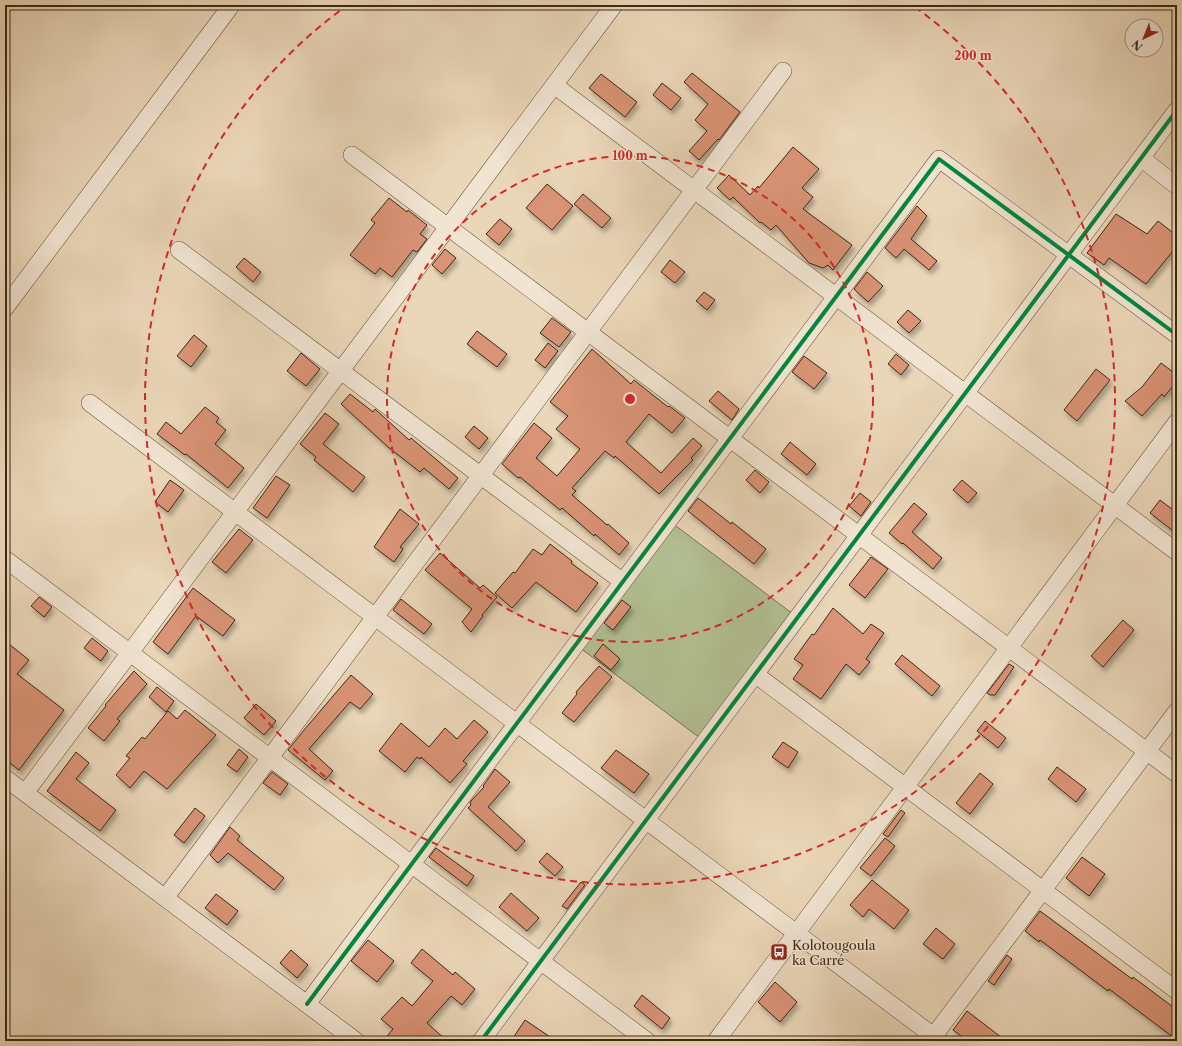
<svg xmlns="http://www.w3.org/2000/svg" width="1182" height="1046" viewBox="0 0 1182 1046" font-family="'Libre Caslon Text',serif">
	<style>
		.green { fill: #b2bf92; stroke: #787452 }
		.building { fill: #d99376; stroke: #3d2913; filter: url(#shadow) }
		.lines { fill: none; stroke-linecap: round; stroke-linejoin: round }
		.minor-casing { stroke: #68543c; stroke-width: 18 }
		.minor { stroke: #f1e4d1; stroke-width: 17 }
		.cycleway-casing { stroke: #f1e4d1; stroke-width: 6 }
		.cycleway { stroke: #00873e; stroke-width: 4 }
		.ring { fill: none; stroke: #d62828; stroke-width: 2; stroke-dasharray: 7 5 }
		.labels { text-anchor: middle; stroke-width: 3; stroke-linejoin: round; paint-order: stroke }
		.poi-label { font-size: 13px; fill: #3d2913; stroke: #f1e4d1; text-anchor: start }
		.centre { fill: #d62828; stroke: #f1e4d1; stroke-width: 2 }
		.ring-label { font-size: 12px; text-anchor: middle; font-weight: bold; fill: #d62828; stroke: #f1e4d1; stroke-width: 3; stroke-linejoin: round; paint-order: stroke }
	</style>
	<defs>
		<filter id="shadow"><feDropShadow dx="2.5" dy="4.5" stdDeviation="2" flood-color="#0004"/></filter>
	</defs>
	<rect width="100%" height="100%" fill="#ead6b8"/>
	<filter id="stains"><feTurbulence type="fractalNoise" baseFrequency=".005" numOctaves="4"/><feColorMatrix values="0 0 0 0 .2 0 0 0 0 .09 0 0 0 0 .02 0 0 0 .5 -.17"/></filter>
	<radialGradient id="worn" r=".72"><stop offset=".6" stop-color="#630" stop-opacity="0"/><stop offset="1" stop-color="#630" stop-opacity=".3"/></radialGradient>
	<path class="green" d="M672 523 793 614 700 738 579 647Z"/>
	<path class="building" d="M692 73 740 112 719 140 718 139 699 160 689 151 707 131 695 120 708 104 684 82Z
		M601 74 637 102 625 117 589 88Z
		M662 83 681 98 671 110 653 95Z
		M793 147 819 169 802 188 813 197 803 209 852 245 833 270 828 265 823 268 809 263 776 225 771 230 761 222 760 223 733 197 730 200 717 188 729 175 750 195 758 186 759 188Z
		M547 184 573 206 552 230 526 208Z
		M583 194 611 218 602 228 574 204Z
		M389 198 407 212 408 210 427 225 420 234 427 239 417 252 413 250 392 277 380 268 375 274 350 255 375 223 371 220Z
		M917 206 927 216 911 239 937 261 929 270 904 249 896 258 885 248Z
		M1116 214 1147 234 1158 221 1177 236V246L1146 284 1109 258 1104 265 1087 253Z
		M500 219 512 229 499 245 486 234Z
		M445 249 456 258 442 274 432 265Z
		M244 258 261 272 253 282 236 267Z
		M670 260 685 272 675 283 661 272Z
		M867 272 883 286 868 302 854 289Z
		M704 292 715 300 707 310 696 301Z
		M908 310 921 321 909 333 897 322Z
		M552 318 571 332 559 347 540 333Z
		M477 331 507 354 497 367 467 344Z
		M194 335 207 346 191 367 177 356Z
		M548 343 558 351 545 368 535 360Z
		M592 349 631 384 634 380 668 407 669 406 685 418 672 433 649 414 626 442 661 473 693 438 702 446 691 458 693 460 659 494 615 456 614 458 605 451 572 488 576 491 572 495 607 525 608 524 629 543 619 555 595 534 594 536 562 508 560 510 520 477 518 478 502 464 534 423 552 438 536 458 557 476 580 449 556 429 568 416 550 402Z
		M301 353 320 369 306 386 287 371Z
		M896 354 909 365 901 375 888 364Z
		M804 356 827 373 814 389 792 372Z
		M1161 363 1177 375V381L1164 397 1162 394 1142 416 1125 401 1142 387Z
		M1096 369 1110 380 1077 421 1064 410Z
		M718 391 739 409 732 420 709 401Z
		M350 394 373 412 375 409 409 440 411 438 458 478 449 489 424 468 420 472 388 447 341 404Z
		M205 407 219 418 216 422 226 430 215 444 244 468 228 488 186 454 185 455 157 434 166 422 181 434Z
		M325 413 339 424 323 444 365 477 353 492 314 460 316 457 300 444Z
		M474 426 488 438 479 449 465 437Z
		M790 442 816 464 807 475 781 454Z
		M755 470 769 482 760 493 746 480Z
		M276 476 290 485 267 518 253 508Z
		M170 480 184 490 168 512 155 502Z
		M962 480 977 493 968 503 953 490Z
		M860 493 871 502 861 516 849 506Z
		M698 498 731 524 732 522 766 549 754 564 688 511Z
		M1160 500 1177 513V534L1150 513Z
		M914 503 927 514 912 532 942 558 933 569 903 543 902 544 889 533Z
		M400 509 419 524 400 547 403 549 394 562 374 547Z
		M239 529 253 540 226 573 212 562Z
		M550 544 572 561 571 563 598 583 576 612 536 582 512 608 495 593 513 572 515 573 533 549 542 555Z
		M440 553 480 588 483 585 497 597 482 615 483 616 471 632 462 622 472 609 425 570Z
		M871 557 888 569 865 598 849 585Z
		M193 588 235 620 223 636 196 616 168 654 153 642Z
		M39 597 52 607 44 617 31 606Z
		M401 599 432 624 424 634 393 610Z
		M622 600 631 607 613 630 604 623Z
		M833 608 863 634 871 624 884 633 866 659 870 662 859 675 846 664 821 699 793 679 803 665 794 659 812 634 814 635Z
		M1123 620 1134 630 1103 667 1091 656Z
		M92 638 108 651 101 661 84 648Z
		M5 641 29 660 17 674 64 710 19 770 5 759 10 753 5 748Z
		M603 644 620 659 611 670 594 656Z
		M902 655 940 686 932 696 895 664Z
		M1009 664 1014 667 995 695H990L987 693Z
		M599 666 612 677 574 722 562 713 577 694 576 692Z
		M134 671 147 684 117 719 120 721 104 741 88 728 106 706 105 705Z
		M351 675 373 694 360 709 350 702 309 749 333 771 325 780 288 750 304 730Z
		M157 687 174 701 166 712 149 697Z
		M256 704 276 721 264 735 244 718Z
		M185 710 216 735 167 789 144 771 130 788 116 775 130 758 126 756 142 737 145 739 168 711 177 719Z
		M474 720 488 732 463 761 467 764 450 783 421 757 420 759 417 757 405 772 379 751 401 723 429 747 445 728 457 739Z
		M985 721 1006 738 998 748 977 731Z
		M783 742 798 752 788 768 772 757Z
		M239 749 248 757 237 772 227 765Z
		M616 750 649 774 634 793 601 768Z
		M76 752 89 763 76 779 116 810 100 831 47 791Z
		M1057 767 1086 789 1076 802 1048 779Z
		M495 769 510 782 488 807 525 841 516 851 468 808 471 805 470 803 471 801 484 787 483 786Z
		M272 772 288 784 280 795 263 783Z
		M980 773 993 784 970 814 956 803Z
		M195 808 205 816 184 843 174 835Z
		M901 810 905 813 888 837 883 834Z
		M230 827 240 836 237 840 284 878 274 890 228 853 218 863 210 855Z
		M885 838 895 846 871 876 860 868Z
		M436 848 474 876 467 886 429 857Z
		M547 853 563 867 555 876 539 862Z
		M1082 857 1105 874 1089 896 1066 878Z
		M872 880 909 910 894 929 869 909 863 917 850 905Z
		M581 882 585 885 567 909 562 906Z
		M511 893 539 918 527 931 499 907Z
		M216 894 238 911 227 925 205 908Z
		M1040 911 1132 979 1133 977 1177 1010V1040L1109 989 1108 991 1040 940 1039 942 1025 931Z
		M936 928 955 944 943 959 923 944Z
		M368 940 394 961 377 982 351 961Z
		M422 949 453 975 455 972 475 989 462 1005 451 996 427 1023 447 1041H383L393 1029 381 1019 402 997 412 1006 433 981 411 963Z
		M291 950 308 965 297 978 280 963Z
		M1007 955 1012 959 994 985 988 981Z
		M775 982 797 1002 780 1022 758 1002Z
		M642 995 670 1018 662 1029 634 1006Z
		M967 1011 1006 1041H968L953 1030Z
		M525 1020 556 1041H511Z"/>
	<g class="lines">
		<defs>
			<path id="minor" d="M554 85 1177 552
				M352 155 1177 774
				M1141 158 1177 186
				M179 250 623 582
				M5 308 230 7
				M90 403 940 1041
				M5 559 647 1041
				M755 674 1177 991
				M5 778 356 1041
				M25 793 614 5
				M165 898 783 71
				M307 1004 939 159 1177 335
				M481 1041 1177 110
				M716 1041 1177 422
				M930 1041 1177 711"/>
		</defs>
		<use href="#minor" class="minor-casing"/>
		<use href="#minor" class="minor"/>
		<defs>
			<path id="cycleway" d="M307 1004 939 159 1177 335
				M481 1041 1177 110"/>
		</defs>
		<use href="#cycleway" class="cycleway-casing"/>
		<use href="#cycleway" class="cycleway"/>
	</g>
	<g class="ring">
		<circle cx="630" cy="399" r="243"/>
		<path d="M915 7A485 485 0 1 1 345 7"/>
	</g>
	<defs>
		<symbol id="bus-square" viewBox="-11 -11 22 22"><rect x="-9" y="-9" width="18" height="18" rx="4" fill="#8f2418" stroke="#f1e4d1"/><path d="M-5-6H5V4H4V6H2V4H-2V6H-4V4H-5ZM-3.5-4V0h7V-4ZM-3.5 1.2v1.5H-2V1.2ZM2 1.2v1.5H3.5V1.2Z" fill="#fff"/></symbol>
	</defs>
	<g fill-rule="evenodd">
		<use href="#bus-square" x="769" y="942" width="20" height="20"/>
	</g>
	<g class="labels">
		<g class="poi-label">
			<text x="792" y="950">Kolotougoula<tspan x="792" dy="15">ka Carré</tspan></text>
		</g>
	</g>
	<circle cx="630" cy="399" r="6" class="centre"/>
	<g class="ring-label">
		<text x="973" y="60">200 m</text>
		<text x="630" y="160">100 m</text>
	</g>
	<rect width="1182" height="1046" fill="none" stroke="#ead6b8" stroke-width="20"/>
	<rect x="6" y="6" width="1170" height="1034" fill="none" stroke="#3d2913" stroke-width="2"/>
	<rect x="10" y="10" width="1162" height="1026" fill="none" stroke="#3d2913"/>
	<g transform="translate(1144 38) rotate(223)"><circle r="19" fill="#f1e4d1" stroke="#a99985"/>
	<path d="M0-3L7 15L0 10L-7 15Z" fill="#8f2418"/>
	<text y="-6" font-size="11" font-weight="bold" text-anchor="middle" fill="#3d2913">N</text>
	</g>
	<rect width="100%" height="100%" filter="url(#stains)"/>
	<rect width="100%" height="100%" fill="url(#worn)"/>
</svg>
